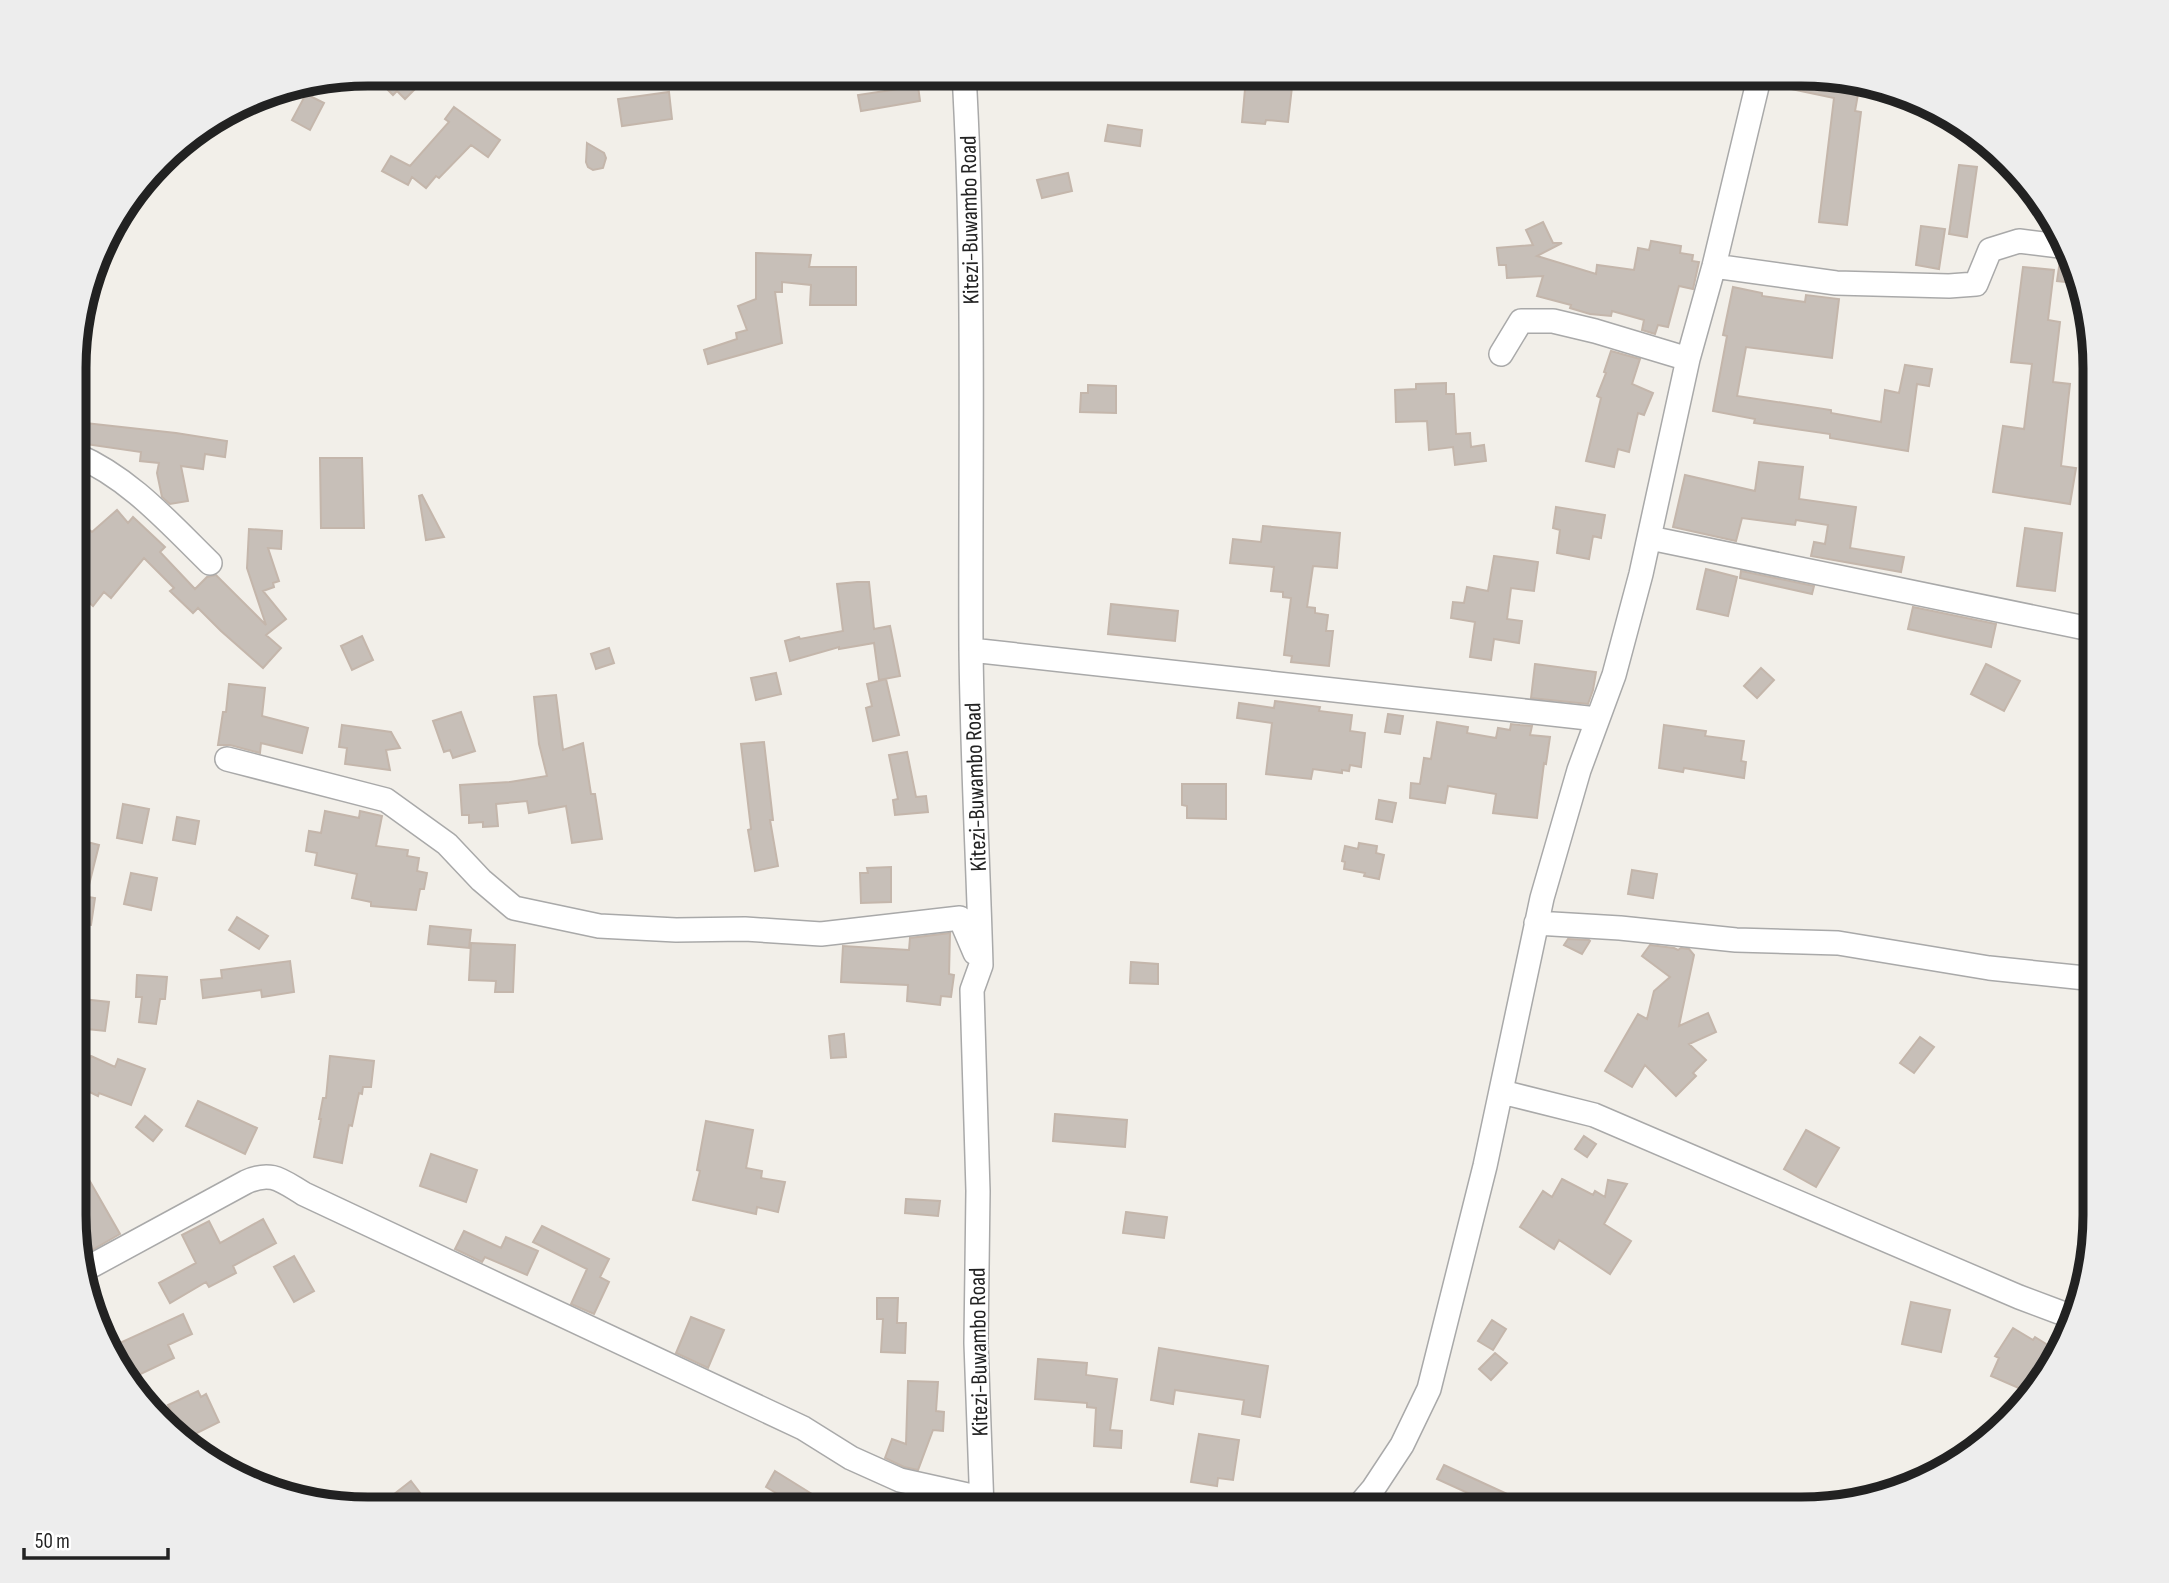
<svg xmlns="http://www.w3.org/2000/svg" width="2169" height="1583" viewBox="0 0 2169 1583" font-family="'Sofia Sans Condensed',sans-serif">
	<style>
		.building { fill: #c7bfb8; stroke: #c4b6ab; stroke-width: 2 }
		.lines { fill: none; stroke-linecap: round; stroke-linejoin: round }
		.minor-casing { stroke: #a9a9a9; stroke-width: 26 }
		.minor { stroke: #fff; stroke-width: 23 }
		.labels { text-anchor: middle; stroke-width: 5; stroke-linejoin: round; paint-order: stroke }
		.street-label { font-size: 23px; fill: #222; stroke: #fff }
		.rim { fill: none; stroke: #222; stroke-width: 9 }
	</style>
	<rect width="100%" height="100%" fill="#f2efe9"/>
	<path class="building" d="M372 74H430L405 99 397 91 393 95Z
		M1774 74H1812L1860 83 1855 111 1861 112 1847 225 1819 222 1834 98 1772 85Z
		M1246 78 1264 80 1263 84 1292 87 1288 122 1266 120 1265 124 1242 122Z
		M918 86 920 101 861 111 858 95Z
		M669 92 672 119 622 126 618 99Z
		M306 94 324 103 310 130 292 120Z
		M454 107 500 140 488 157 471 145 439 178 436 176 426 188 412 177 408 185 382 171 391 156 410 166 449 122 445 119Z
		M1108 125 1142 130 1140 146 1105 141Z
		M587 143 604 153 606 158 603 168 593 170 588 167 586 162Z
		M1959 165 1977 167 1967 237 1949 234Z
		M1068 173 1072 191 1042 198 1037 180Z
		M1543 222 1553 243H1562L1537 256 1596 274 1597 265 1634 270 1638 248 1649 250 1651 241 1681 246 1680 253 1693 255 1692 261 1699 262 1693 289 1679 286 1668 327 1658 325 1655 334 1642 330 1644 320 1612 311 1611 316 1590 314 1570 308 1571 305 1537 296 1543 276 1507 278 1506 265H1499L1497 248 1533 245 1526 230Z
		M1921 226 1945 229 1939 269 1916 265Z
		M756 253 811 255 809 267H856V305H810L811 285 782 282V292H775L782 343 708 364 704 350 737 339 736 333 747 330 738 306 756 299Z
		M2060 260H2071L2077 283 2057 281Z
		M2023 267 2054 270 2048 320 2060 322 2053 382 2070 384 2061 466 2076 468 2070 504 1993 492 2003 426 2024 429 2032 364 2011 362Z
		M1733 287 1762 293V296L1805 302 1806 295 1839 299 1832 358 1746 347 1737 396 1831 410V413L1881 422 1885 390 1899 393 1905 365 1932 369 1929 386 1917 384 1908 451 1830 438V434L1754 423 1755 419 1713 411 1727 336 1723 335Z
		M1611 351 1640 359 1632 384 1653 393 1644 415 1638 413 1629 452 1618 449 1614 467 1586 461 1601 398 1597 396 1606 373 1604 372Z
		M1446 383V394H1454L1456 434 1470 433 1471 447 1484 445 1486 461 1455 465 1453 447 1429 450 1427 421 1396 422 1395 390 1416 389V384Z
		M1088 385 1116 386V413L1080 412 1081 393H1088Z
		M76 422 176 433 227 441 225 457 205 454 203 469 181 466 188 501 170 504 162 497 157 473 159 463 140 461 141 452 86 444 76 441Z
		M320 458H362L364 528H321Z
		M1759 462 1803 467 1799 499 1856 507 1850 548 1904 557 1901 572 1811 556 1814 542 1825 544 1828 525 1796 520 1795 525 1742 518 1736 541 1673 527 1685 475 1755 491Z
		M422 495 444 537 426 540 419 496Z
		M1556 507 1605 515 1601 538 1593 536 1589 559 1557 553 1560 530 1553 528Z
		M117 510 128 523 133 517 165 547 160 552 195 589 207 577 216 575 266 625 247 568 249 529 282 531 281 549 268 548 279 581 273 583 274 587 263 591 286 619 266 635 281 648 263 668 221 631 198 608 193 613 170 591 174 588 144 558 111 598 104 592 93 606 76 591V519L92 532Z
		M1263 526 1340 533 1337 568 1313 566 1307 607 1315 608V613L1328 615 1326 631H1333L1329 666 1291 662 1292 656 1284 655 1291 598 1283 597V592L1271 591 1274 567 1230 563 1233 539 1261 542Z
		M2025 528 2062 533 2055 591 2017 586Z
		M1494 556 1538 562 1534 591 1511 588 1507 619 1522 621 1519 643 1494 639 1491 660 1470 657 1475 622 1451 618 1453 602 1464 603 1467 587 1488 591Z
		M1706 569 1737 577 1728 616 1697 609Z
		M1741 571 1814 586 1812 594 1740 578Z
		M857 582H869L874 629 890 626 900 676 879 680 874 643 839 649V647L790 661 785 641 799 637 800 639 843 631 837 584Z
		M1111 604 1178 611 1175 641 1108 634Z
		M1913 607 1996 624 1991 647 1908 629Z
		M362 636 373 660 352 670 341 646Z
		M609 648 614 663 596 669 591 654Z
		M1535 664 1596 672 1593 690 1588 704 1531 698Z
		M1986 664 2020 681 2004 711 1971 694Z
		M1761 668 1774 680 1757 698 1744 686Z
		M776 673 781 694 756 700 751 678Z
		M886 679 899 735 873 741 866 708 872 706 867 684Z
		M229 684 265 688 262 716 308 728 302 753 261 743 260 753 230 745H218L223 712H226Z
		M556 695 563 750 583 743 591 794H595L602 839 572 843 566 806 529 813 527 801 496 804 498 826 483 827V822L469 823V815H462L460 785 510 782 547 776 539 744 534 697Z
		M1275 701 1320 707 1319 711 1352 715 1350 731 1365 733 1361 767 1350 765 1349 771 1342 770V773L1313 769 1311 779 1266 774 1272 723 1237 718 1239 703 1274 708Z
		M461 712 475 751 453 758 450 750 444 752 433 721Z
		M1388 714 1403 716 1400 734 1385 732Z
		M1437 722 1468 727 1467 733 1496 738 1498 728 1510 730 1511 724 1520 725 1532 726 1530 735 1550 737 1546 764 1544 763 1537 818 1493 813 1496 794 1448 786 1445 803 1410 798 1411 783 1420 784 1424 758 1431 759Z
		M342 725 391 732 400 748 386 750 390 770 345 764 347 748 339 747Z
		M1664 725 1706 731 1705 736 1744 741 1741 761 1746 762 1744 778 1684 768 1683 772 1659 768Z
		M764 742 773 820H770L778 866 755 871 748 830 751 829 741 744Z
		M907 752 916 797 926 796 928 812 895 815 893 800 898 799 889 755Z
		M1182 784H1226V819L1187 818V806L1182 805Z
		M1379 800 1396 803 1392 822 1376 819Z
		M123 804 149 809 142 843 117 838Z
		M325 811 359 818 360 811 382 816 376 846 408 850 407 856 419 858 417 871 427 873 424 889H420L416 910 371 906V902L352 898 357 874 315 865 317 853 306 851 309 831 321 833Z
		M177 817 199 821 195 844 173 840Z
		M83 841 99 845 89 885 76 881V866Z
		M1359 843 1377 846 1376 853 1384 855 1379 879 1364 876 1365 873 1344 869 1345 862 1342 861 1345 846 1358 849Z
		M891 867V902L861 903 860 873H868L867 868Z
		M1632 870 1657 874 1653 898 1628 894Z
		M131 873 157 878 151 910 124 904Z
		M76 895 95 898 91 925 76 923Z
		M237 917 268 936 259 949 229 930Z
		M430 926 471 930 469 948 428 944Z
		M950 933 949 974 954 975 951 997 941 996 940 1005 907 1001 908 985 841 982 843 946 909 950 910 938Z
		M1568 939 1589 940 1590 941 1582 954 1564 945Z
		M471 943 515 945 513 992H495L496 981 469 980Z
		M1650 945 1674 948 1678 950 1681 948 1689 949 1694 955 1679 1026 1708 1013 1716 1032 1689 1044 1706 1060 1693 1073 1696 1076 1676 1096 1645 1065 1632 1087 1605 1071 1638 1014 1647 1019 1654 991 1670 977 1642 956Z
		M290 961 294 992 262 997 261 990 203 998 201 980 222 978 221 970Z
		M1131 962 1158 964V984L1130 983Z
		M137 975 167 977 165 999H160L156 1024 139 1022 142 997H136Z
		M82 999 109 1002 105 1031 78 1028Z
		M844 1034 846 1057 831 1058 829 1036Z
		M1920 1037 1934 1047 1914 1073 1900 1063Z
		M91 1056 115 1067 118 1059 145 1069 131 1105 99 1093 98 1096 77 1086Z
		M330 1056 374 1061 371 1087H363L362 1094 359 1093 352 1126 349 1125 342 1163 314 1157 321 1119H319L323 1098H326Z
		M198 1101 257 1128 245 1154 186 1126Z
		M1055 1114 1127 1120 1125 1147 1053 1141Z
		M145 1116 162 1130 153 1141 136 1127Z
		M706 1121 753 1130 746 1168 762 1171 761 1178 785 1182 778 1212 757 1207 756 1214 693 1200 700 1171 697 1170Z
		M1806 1130 1839 1148 1816 1187 1784 1169Z
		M1584 1136 1596 1144 1587 1157 1575 1149Z
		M431 1154 477 1170 466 1202 420 1186Z
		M76 1157 120 1234 78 1258 76 1253Z
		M1562 1179 1593 1195 1595 1191 1605 1197 1608 1180 1627 1184 1604 1224 1631 1241 1610 1274 1559 1240 1554 1249 1520 1227 1543 1191 1552 1197Z
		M906 1199 940 1201 938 1216 905 1213Z
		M1126 1212 1167 1217 1164 1238 1123 1233Z
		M263 1219 276 1243 233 1266 236 1273 209 1287 206 1282 170 1303 159 1283 196 1263 182 1235 209 1221 220 1243Z
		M542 1226 609 1259 600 1277 609 1282 594 1314 571 1304 587 1269 533 1242Z
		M464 1231 501 1248 506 1237 538 1251 527 1275 485 1257 482 1262 455 1249Z
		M294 1256 314 1291 294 1302 274 1267Z
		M877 1298H898L897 1323H906L905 1353 881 1352 883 1319H877Z
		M1911 1302 1950 1310 1941 1352 1902 1344Z
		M183 1314 192 1334 168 1345 174 1358 128 1380 113 1362 109 1351 113 1349 111 1347Z
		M691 1317 724 1330 708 1368 676 1353Z
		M1492 1320 1506 1329 1493 1350 1478 1341Z
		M2013 1328 2033 1340 2035 1337 2059 1352 2039 1383 2035 1381 2030 1393 1991 1376 1999 1358 1995 1356Z
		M1159 1348 1268 1366 1260 1417 1242 1414 1244 1400 1175 1390 1173 1404 1151 1400Z
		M1495 1353 1507 1363 1491 1380 1479 1369Z
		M1038 1359 1087 1363 1086 1375 1117 1379 1110 1430 1122 1431 1121 1448 1094 1446 1096 1408 1087 1407V1403L1035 1399Z
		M908 1381 938 1382 936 1411 944 1412 943 1431 933 1430 918 1470 904 1467 885 1458 892 1439 906 1444Z
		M198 1391 201 1397 206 1394 219 1422 183 1440 168 1405Z
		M1199 1434 1239 1440 1233 1480 1218 1478 1217 1486 1191 1482Z
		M1444 1465 1540 1509H1503L1437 1479Z
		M775 1471 820 1499 814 1509H803L766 1487Z
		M411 1481 424 1498 409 1509H375Z"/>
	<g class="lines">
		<defs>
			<path id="minor" d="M964 74C975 265 970 456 971 647 972 753 978 859 981 965L972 990 978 1191 976 1343 982 1509
				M1714 266 1836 283 1949 286 1976 284 1990 250 2019 241 2068 247
				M1501 354 1521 321H1553L1595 331 1688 359
				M76 455C130 478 169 523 210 563
				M1650 538 2095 630
				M971 650 1597 719
				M227 759 386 800 447 844 481 880 514 908 599 926 676 930 745 929 821 934 960 918 975 953
				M1536 923 1620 928 1736 940 1838 943 1989 968 2095 979
				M1502 1092 1594 1115 2019 1297 2075 1318
				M82 1271 246 1182C272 1170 282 1181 304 1194L803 1428 851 1458 900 1480 981 1498
				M1356 1509 1373 1489 1402 1445 1429 1389 1485 1166 1542 898 1579 770 1614 675 1641 574 1688 359 1714 266 1760 74"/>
		</defs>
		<use href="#minor" class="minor-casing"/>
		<use href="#minor" class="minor"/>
	</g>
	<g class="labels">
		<g class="street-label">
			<text transform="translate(969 220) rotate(-91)" y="8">Kitezi-Buwambo Road</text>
			<text transform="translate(975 787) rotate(-92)" y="8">Kitezi-Buwambo Road</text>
			<text transform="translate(978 1352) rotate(-91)" y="8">Kitezi-Buwambo Road</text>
		</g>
	</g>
	<path d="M0 0H2169V1583H0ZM368 86H1801A282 282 0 0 1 2083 368V1215A282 282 0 0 1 1801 1497H368A282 282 0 0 1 86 1215V368A282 282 0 0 1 368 86Z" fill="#ededed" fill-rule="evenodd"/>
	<path class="rim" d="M368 86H1801A282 282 0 0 1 2083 368V1215A282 282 0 0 1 1801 1497H368A282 282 0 0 1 86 1215V368A282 282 0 0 1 368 86Z"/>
	<path d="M24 1548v10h144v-10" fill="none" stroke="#222222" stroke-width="3.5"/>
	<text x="35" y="1548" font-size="21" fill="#222222" stroke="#ffffff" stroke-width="5" paint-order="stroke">50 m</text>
</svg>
